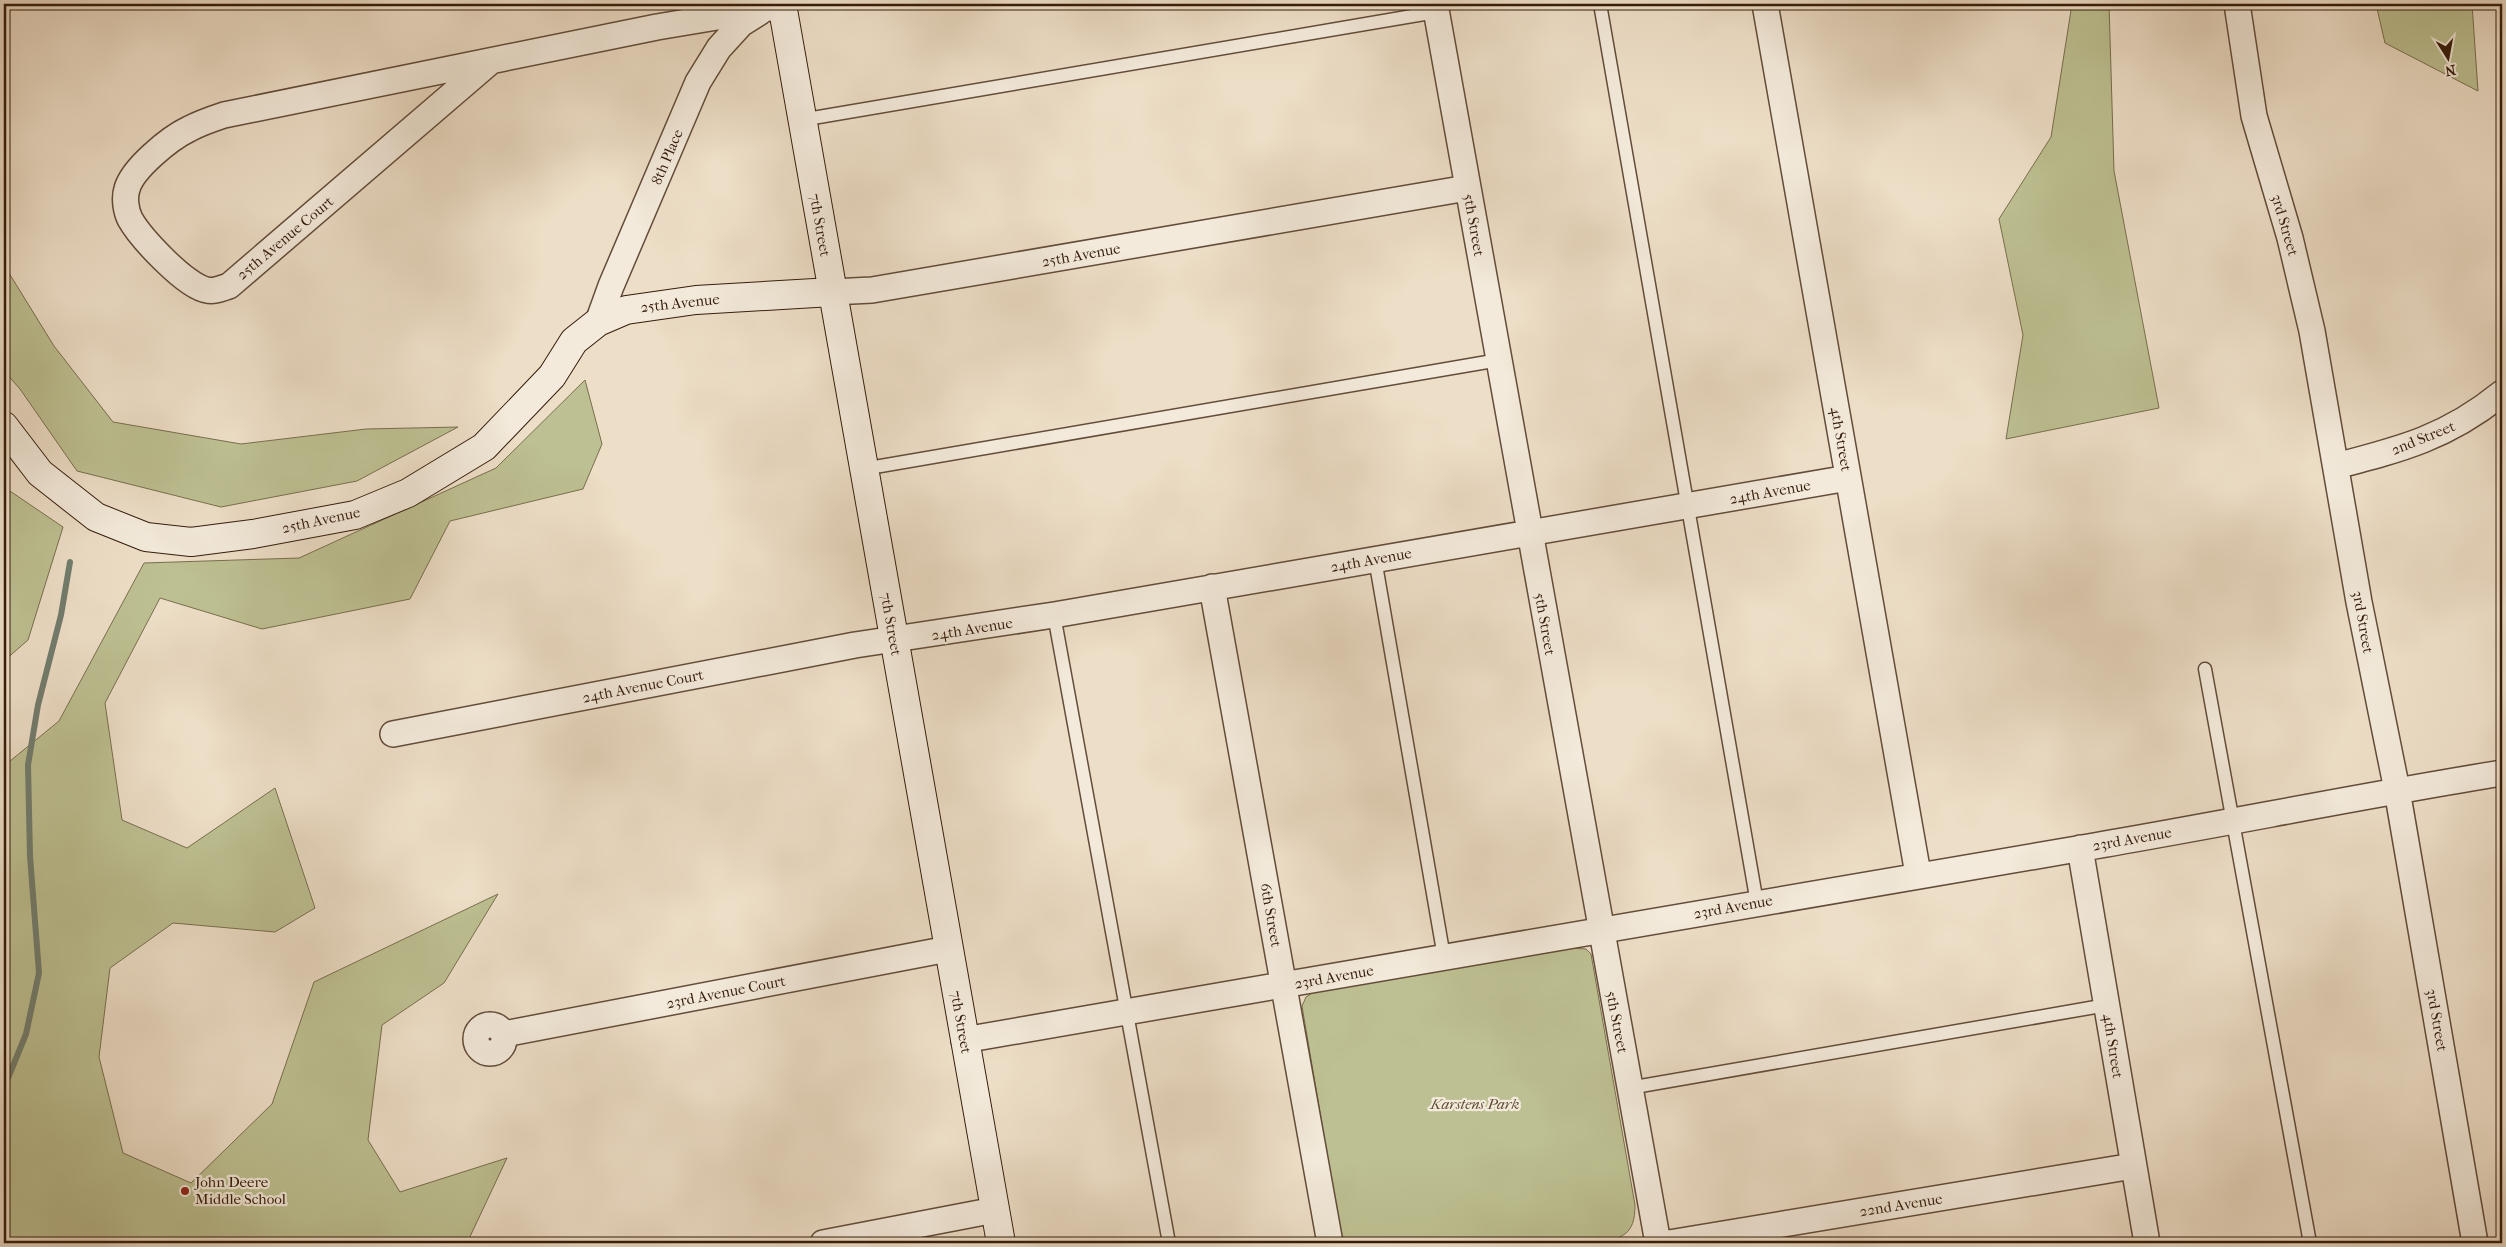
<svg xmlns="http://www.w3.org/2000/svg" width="2506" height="1247" viewBox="0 0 2506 1247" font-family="'IM FELL French Canon',serif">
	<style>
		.green { fill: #bdc092; stroke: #796e4e }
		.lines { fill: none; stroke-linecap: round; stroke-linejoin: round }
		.stream { stroke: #727d6e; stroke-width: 6 }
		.lane-casing { stroke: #634c3a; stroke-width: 15 }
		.street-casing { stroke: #634c3a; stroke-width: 28 }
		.secondary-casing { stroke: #351c0b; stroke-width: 30 }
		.lane { stroke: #f3eadb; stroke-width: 12 }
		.street { stroke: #f3eadb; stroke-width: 25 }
		.secondary { stroke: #f3eadb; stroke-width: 28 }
		.poi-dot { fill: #8f2418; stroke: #f3eadb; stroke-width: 2 }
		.labels { text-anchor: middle; stroke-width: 4.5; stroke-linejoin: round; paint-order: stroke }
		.street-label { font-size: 15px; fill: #351c0b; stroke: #f3eadb }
		.park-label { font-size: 15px; font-style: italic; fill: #5e4d34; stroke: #f3eadb }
		.poi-label { font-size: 15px; fill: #351c0b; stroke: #f3eadb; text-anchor: start }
	</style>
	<rect width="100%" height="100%" fill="#eddec7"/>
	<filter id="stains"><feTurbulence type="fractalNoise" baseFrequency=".004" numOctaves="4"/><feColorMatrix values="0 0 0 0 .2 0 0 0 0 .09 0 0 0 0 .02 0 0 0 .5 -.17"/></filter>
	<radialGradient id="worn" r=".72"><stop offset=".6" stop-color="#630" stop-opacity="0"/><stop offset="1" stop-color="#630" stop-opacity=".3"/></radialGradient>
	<path class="green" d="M2072 4H2109L2114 171 2159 408 2006 439 2023 335 1999 219 2051 137Z
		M2376 4H2472L2478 91 2385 43Z
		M4 265 54 346 113 422 241 444 366 429 458 427 357 481 221 507 77 471 20 389 4 371Z
		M585 380 602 444 583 489 450 521 410 599 262 629 160 598 105 703 122 820 187 848 275 788 315 908 275 932 173 923 110 968 99 1057 123 1153 191 1183 272 1104 314 982 498 894 444 983 382 1025 368 1140 400 1192 507 1158 467 1243H238L232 1241 197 1243H4V965L7 941 4 940V766L59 721 144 563 299 558 496 468Z
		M4 487 63 527 28 640 4 661Z
		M1569 948 1586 949 1591 954 1635 1205C1635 1236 1622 1238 1595 1243H1342L1302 1006 1306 997 1315 991Z"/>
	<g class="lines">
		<path class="stream" d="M4 1088 26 1034 39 973 30 856 28 765 38 705 61 615 70 562"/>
		<defs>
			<path id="lane" d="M1600 4 1757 903
				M801 120 1436 12
				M863 469 1499 360
				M1375 559 1444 957
				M1054 615 1169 1243
				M2205 669 2310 1243
				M1629 1088 2107 1005"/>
			<path id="street" d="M1435 4 1658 1243
				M1765 4 1918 874
				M2237 4 2254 116 2290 238 2312 331 2359 602 2397 790 2475 1243
				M490 62 229 286C222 288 214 292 207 290 186 287 140 237 130 219 126 211 124 198 127 189 132 169 170 138 189 129 200 123 212 119 224 115L657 27 782 6
				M832 292 872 290 1467 188
				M598 322 611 286 698 82 719 48 741 24 760 12
				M2336 466C2402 449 2448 437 2502 393
				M1212 587 1330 1243
				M393 734 855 645 1054 615 1848 478
				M2080 848 2147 1243
				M476 1039a14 14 0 1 1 28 0a14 14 0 1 1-28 0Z
				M504 1034 948 949
				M964 1040C1335 976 1706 911 2077 849 2219 825 2360 796 2502 773
				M823 1243 995 1210
				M1669 1243 2133 1166"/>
			<path id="secondary" d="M782 4 1001 1243
				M4 426 40 473 96 517 146 537 191 542 253 534 355 515 408 493 484 447 552 376 574 341 598 322 626 310 696 300 832 292"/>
		</defs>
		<use href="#lane" class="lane-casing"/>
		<use href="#street" class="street-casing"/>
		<use href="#secondary" class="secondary-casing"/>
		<use href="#lane" class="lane"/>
		<use href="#street" class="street"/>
		<use href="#secondary" class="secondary"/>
	</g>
	<circle class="poi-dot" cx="185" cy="1191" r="5"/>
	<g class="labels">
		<g class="street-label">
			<text transform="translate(667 157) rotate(-67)" y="5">8th Place</text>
			<text transform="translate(820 225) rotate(80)" y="5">7th Street</text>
			<text transform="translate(1474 225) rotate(80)" y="5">5th Street</text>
			<text transform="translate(2285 225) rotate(74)" y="5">3rd Street</text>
			<text transform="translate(285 238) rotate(-40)" y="5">25th Avenue Court</text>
			<text transform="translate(1081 255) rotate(-10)" y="5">25th Avenue</text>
			<text transform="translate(680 303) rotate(-6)" y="5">25th Avenue</text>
			<text transform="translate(2423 438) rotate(-22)" y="5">2nd Street</text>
			<text transform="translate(1841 439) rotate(80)" y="5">4th Street</text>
			<text transform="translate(1770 492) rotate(-10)" y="5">24th Avenue</text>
			<text transform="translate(321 520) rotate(-12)" y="5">25th Avenue</text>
			<text transform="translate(1371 560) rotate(-10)" y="5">24th Avenue</text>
			<text transform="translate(2363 622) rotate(80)" y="5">3rd Street</text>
			<text transform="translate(891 624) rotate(80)" y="5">7th Street</text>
			<text transform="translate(1545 624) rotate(80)" y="5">5th Street</text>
			<text transform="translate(972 629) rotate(-9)" y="5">24th Avenue</text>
			<text transform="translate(643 686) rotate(-11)" y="5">24th Avenue Court</text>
			<text transform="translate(2132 839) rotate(-10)" y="5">23rd Avenue</text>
			<text transform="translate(1733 907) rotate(-10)" y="5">23rd Avenue</text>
			<text transform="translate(1271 915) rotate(80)" y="5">6th Street</text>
			<text transform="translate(1334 977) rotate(-10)" y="5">23rd Avenue</text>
			<text transform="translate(726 992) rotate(-11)" y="5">23rd Avenue Court</text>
			<text transform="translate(2437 1020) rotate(80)" y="5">3rd Street</text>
			<text transform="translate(961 1022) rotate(80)" y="5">7th Street</text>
			<text transform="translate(1617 1022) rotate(79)" y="5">5th Street</text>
			<text transform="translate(2113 1046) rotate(81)" y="5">4th Street</text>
			<text transform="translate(1901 1205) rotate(-9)" y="5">22nd Avenue</text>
		</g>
		<g class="park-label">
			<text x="1475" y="1109">Karstens Park</text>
		</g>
		<g class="poi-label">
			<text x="195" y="1187">John Deere<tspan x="195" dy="17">Middle School</tspan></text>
		</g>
	</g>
	<rect width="2506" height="1247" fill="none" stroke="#eddec7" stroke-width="20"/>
	<rect x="5" y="5" width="2496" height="1237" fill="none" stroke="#351c0b" stroke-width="2.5"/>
	<rect x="10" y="10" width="2486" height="1227" fill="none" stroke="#351c0b"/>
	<g transform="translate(2448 58) rotate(169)" stroke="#f3eadb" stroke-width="4" paint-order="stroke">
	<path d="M0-4L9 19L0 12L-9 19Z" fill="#351c0b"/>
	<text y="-8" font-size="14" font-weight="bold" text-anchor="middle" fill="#351c0b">N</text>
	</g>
	<rect width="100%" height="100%" filter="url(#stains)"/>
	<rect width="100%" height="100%" fill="url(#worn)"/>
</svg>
